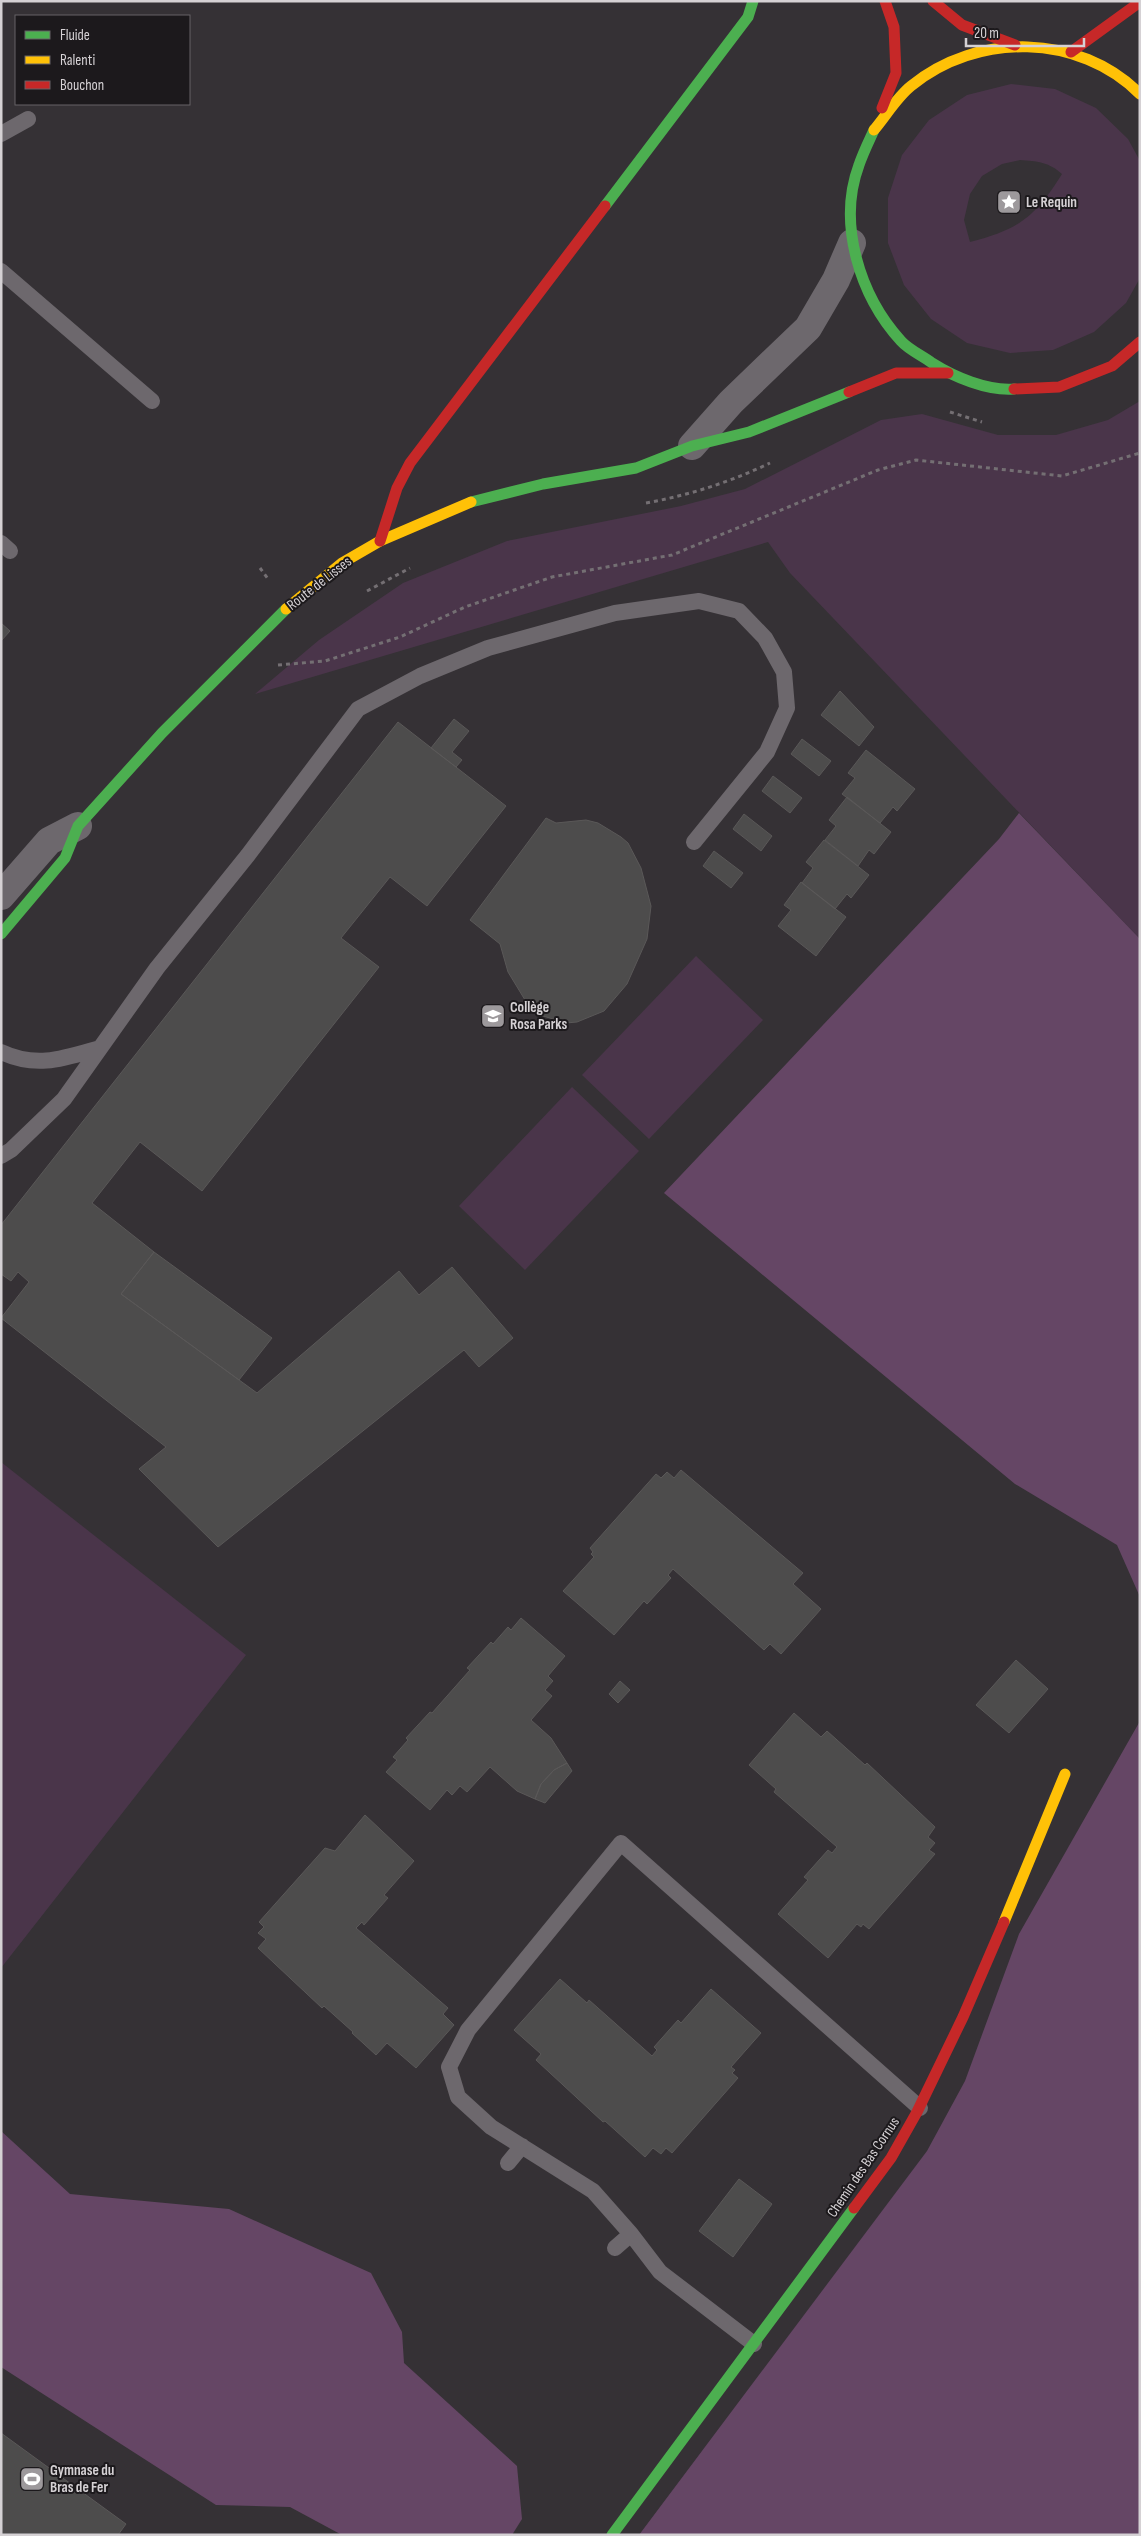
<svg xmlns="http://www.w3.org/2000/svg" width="1141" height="2536" viewBox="0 0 1141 2536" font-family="'Sofia Sans Condensed',sans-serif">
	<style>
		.green { fill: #4a354a; fill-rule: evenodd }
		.forest { fill: #654665 }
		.building { fill: #4d4c4c; stroke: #5a5858 }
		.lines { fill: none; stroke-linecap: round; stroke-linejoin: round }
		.path { stroke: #746f73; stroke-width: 3; stroke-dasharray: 4 4; stroke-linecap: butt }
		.lane { stroke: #6d686d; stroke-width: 16 }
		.street { stroke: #6d686d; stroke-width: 28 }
		.fast { stroke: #4caf50; stroke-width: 11 }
		.slow { stroke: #ffc107; stroke-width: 11 }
		.jam { stroke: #c62828; stroke-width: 11 }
		.labels { text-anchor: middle; stroke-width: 4; stroke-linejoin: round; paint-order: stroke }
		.poi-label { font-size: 15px; font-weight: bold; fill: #d5d1d4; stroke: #1c191c; text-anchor: start }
		.street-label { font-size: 15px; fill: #d5d1d4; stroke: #1c191c }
	</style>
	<rect width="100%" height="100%" fill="#353135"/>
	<path class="green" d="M1011 84 1055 89 1096 108 1128 139 1140 161V278L1126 303 1094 332 1053 350 1010 353 967 343 931 319 904 285 888 243V198L902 155 929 120 967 95ZM1020 160C1037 161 1049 162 1062 174 1035 217 1020 229 970 242L964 220 970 194 982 176 1002 164Z
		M1140 401V939L790 573 768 542 255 694 319 640 403 583 507 541 681 506 745 489 881 420 922 414 998 435H1056L1108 420Z
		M696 956 763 1020 649 1139 582 1075Z
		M572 1087 639 1151 525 1270 459 1206Z
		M1 1462 246 1655 1 1968Z"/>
	<path class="forest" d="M1019 813 1140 939V1597L1117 1545 1015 1484 664 1193 999 839Z
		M1140 1721V2535H639L927 2151 965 2081 1019 1934Z
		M1 2131 70 2194 229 2209 371 2273 402 2332 404 2363 517 2466 522 2519 512 2535H342L290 2507 216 2505 1 2367Z"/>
	<path class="building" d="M1 623 10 631 1 641Z
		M840 691 874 727 859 746 821 715Z
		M454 719 469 731 452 752 462 760 456 767 431 748Z
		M398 722 506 806 427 906 390 877 341 938 379 967 202 1191 140 1142 92 1203 154 1252 121 1294 257 1393 399 1271 419 1295 452 1267 513 1338 479 1367 464 1350 218 1547 139 1469 166 1447 1 1318 29 1282 18 1272 11 1281 1 1274V1225Z
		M802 739 831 761 819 776 791 754Z
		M866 750 915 789 897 811 893 807 880 823 842 794 855 778 848 773Z
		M773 776 802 798 790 813 762 791Z
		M847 797 891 832 874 854 869 850 858 866 825 840 836 826 829 820Z
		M744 814 772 836 761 851 733 829Z
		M546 818 556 823 586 820 598 823 621 837 628 843 641 868 651 906 647 939 627 984 604 1011 577 1022 566 1023 540 1015 525 1000 508 972 500 944 470 920Z
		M824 840 869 875 851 898 847 894 835 909 802 883 813 868 806 862Z
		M714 851 743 873 731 888 703 866Z
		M801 882 846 917 816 956 778 926 791 910 784 905Z
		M154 1252 272 1338 239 1380 121 1294Z
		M681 1470 803 1573 793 1584 821 1609 781 1654 770 1644 764 1650 673 1569 668 1575 671 1578 647 1604 644 1601 614 1635 563 1591 594 1557 591 1554 593 1552 590 1548 656 1474 661 1478 667 1472 674 1478Z
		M521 1618 565 1656 548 1676 553 1681 545 1690 552 1696 531 1720 551 1738 567 1763 554 1770 541 1784 535 1799 517 1791 490 1767 467 1792 460 1786 452 1795 447 1790 430 1810 386 1772 397 1760 393 1757 408 1740 406 1738 430 1712 432 1713 470 1670 467 1668 491 1642 493 1644 508 1627 511 1630Z
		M1016 1660 1048 1689 1009 1733 976 1705Z
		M620 1681 630 1690 618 1703 609 1694Z
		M794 1713 821 1737 827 1731 865 1765 867 1763 935 1827 928 1837 935 1843 929 1850 935 1854 869 1929 863 1924 861 1927 857 1924 828 1958 778 1914 808 1880 804 1877 828 1850 832 1853 837 1847 774 1792 776 1789 749 1765Z
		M567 1763 572 1771 545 1803 535 1799 541 1784 554 1770Z
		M365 1815 414 1861 384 1895 388 1898 364 1925 362 1922 356 1928 448 2008 443 2014 454 2025 416 2068 387 2043 376 2055 352 2033 353 2032 324 2006 322 2008 258 1948 266 1939 258 1933 264 1927 259 1922 325 1848 335 1851Z
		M560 1979 587 2003 589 2000 652 2056 657 2050 654 2047 678 2020 681 2023 711 1989 761 2033 731 2067 735 2070 732 2073 738 2078 672 2153 666 2148 661 2154 653 2148 645 2157 605 2121 603 2122 536 2060 541 2054 514 2030Z
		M739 2179 772 2204 733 2257 699 2231Z
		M1 2433 126 2524 118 2535H1Z"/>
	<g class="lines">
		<path class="path" d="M950 412 982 422
			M646 503C690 495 730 482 770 463
			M260 568 268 579
			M367 591 410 568
			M278 665 325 661 400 637 465 607 552 577 672 555 878 470 916 460 1062 476 1140 453"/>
		<path class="lane" d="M1 134 28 119
			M1 271 152 401
			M1 543 10 551
			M1 1052C37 1069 65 1058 100 1048
			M1 1156 11 1150 64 1099 157 968 248 855 358 709 420 676 488 648 615 613 699 601 739 611 765 638 784 672 787 708 767 752 694 842
			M508 2163 522 2146
			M615 2248 631 2234
			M754 2344 660 2272 631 2234 593 2191 491 2127 458 2097 449 2067 468 2030 621 1843 920 2108"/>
		<path class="street" d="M692 446 731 402 808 328 836 280 852 243
			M1 896 49 841 78 826"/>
		<path class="fast" d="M874 130C869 141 863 153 859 165 837 224 860 296 901 341 909 350 923 356 932 363 954 377 987 391 1014 389
			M605 206 748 17 753 1
			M471 502 543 484 636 468 692 446 749 432 849 392
			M1 934 65 858 78 826 162 733 286 609
			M612 2535 854 2208"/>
		<path class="slow" d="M874 130C886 116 897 97 911 86 977 32 1079 33 1140 94
			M286 609 342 563 380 541 471 502
			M1004 1922 1065 1774"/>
		<path class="jam" d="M933 1 962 25 1015 45
			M1071 52 1140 2
			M882 108 896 73 894 27 885 1
			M1014 389 1059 387 1112 366 1140 342
			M849 392 896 373H948
			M380 541 397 488 410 463 605 206
			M854 2208 891 2158 917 2112 963 2017 1004 1922"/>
	</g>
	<defs>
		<symbol id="sight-square" viewBox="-11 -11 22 22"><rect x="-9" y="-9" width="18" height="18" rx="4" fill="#9d999c" stroke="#1c191c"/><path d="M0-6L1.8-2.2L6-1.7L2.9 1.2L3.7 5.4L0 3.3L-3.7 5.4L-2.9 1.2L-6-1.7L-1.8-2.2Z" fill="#fff"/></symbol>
		<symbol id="school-square" viewBox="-11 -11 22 22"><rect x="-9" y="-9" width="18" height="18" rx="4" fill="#9d999c" stroke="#1c191c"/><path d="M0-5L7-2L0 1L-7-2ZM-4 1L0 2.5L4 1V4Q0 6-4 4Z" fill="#fff"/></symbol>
		<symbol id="stadium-square" viewBox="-11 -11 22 22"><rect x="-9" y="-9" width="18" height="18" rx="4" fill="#9d999c" stroke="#1c191c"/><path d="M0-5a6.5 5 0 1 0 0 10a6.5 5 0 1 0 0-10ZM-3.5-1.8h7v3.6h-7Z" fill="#fff"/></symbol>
	</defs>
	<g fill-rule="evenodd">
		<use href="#sight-square" x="995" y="188" width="28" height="28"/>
		<use href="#school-square" x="479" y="1002" width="28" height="28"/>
		<use href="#stadium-square" x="18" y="2465" width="28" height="28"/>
	</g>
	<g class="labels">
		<g class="poi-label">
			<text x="1026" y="207">Le Requin</text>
			<text x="510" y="1012">Collège<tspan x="510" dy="17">Rosa Parks</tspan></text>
			<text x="50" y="2475">Gymnase du<tspan x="50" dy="17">Bras de Fer</tspan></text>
		</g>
		<g class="street-label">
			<text transform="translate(319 583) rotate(-38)" y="5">Route de Lisses</text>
			<text transform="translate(863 2167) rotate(-56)" y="5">Chemin des Bas Cornus</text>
		</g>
	</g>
	<rect width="1141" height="2536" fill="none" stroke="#d5d1d4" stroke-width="5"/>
	<rect x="15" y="15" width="175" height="90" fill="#1c191c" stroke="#666366"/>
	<rect x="25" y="31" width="25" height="8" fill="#4caf50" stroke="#666366"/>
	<text x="60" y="40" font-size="15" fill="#d5d1d4">Fluide</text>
	<rect x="25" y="56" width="25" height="8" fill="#ffc107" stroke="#666366"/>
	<text x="60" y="65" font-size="15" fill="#d5d1d4">Ralenti</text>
	<rect x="25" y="81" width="25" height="8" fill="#c62828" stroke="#666366"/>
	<text x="60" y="90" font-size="15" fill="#d5d1d4">Bouchon</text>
	<path d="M966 38v8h118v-8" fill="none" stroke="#d5d1d4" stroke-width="2.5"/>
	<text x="974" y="38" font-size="15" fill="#d5d1d4" stroke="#1c191c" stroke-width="4" paint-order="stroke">20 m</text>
</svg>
